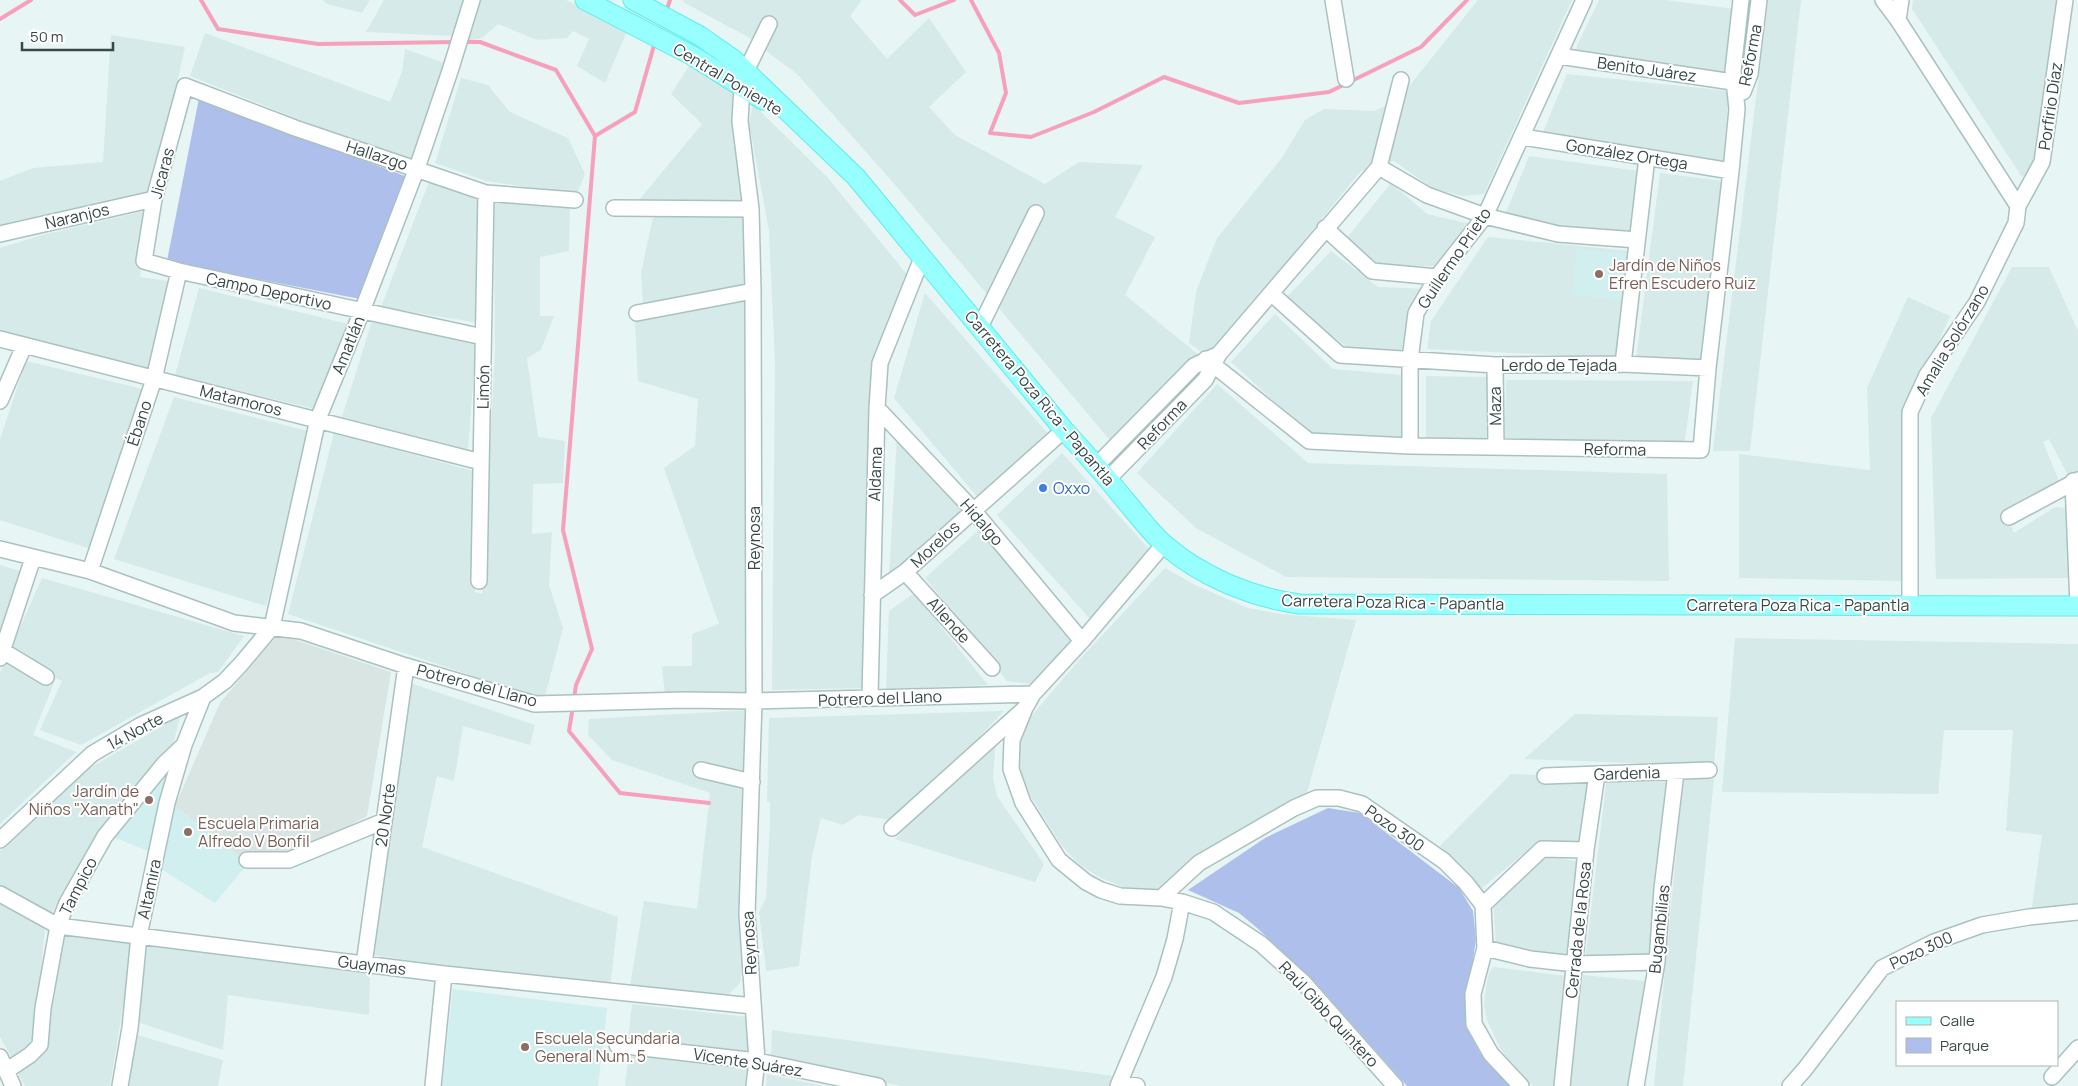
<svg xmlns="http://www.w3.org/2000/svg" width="2078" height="1086" viewBox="0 0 2078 1086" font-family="Manrope,sans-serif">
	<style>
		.residential { fill: #d5eae9 }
		.industrial { fill: #d9e5e3 }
		.education { fill: #d1efef }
		.green { fill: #aebfec }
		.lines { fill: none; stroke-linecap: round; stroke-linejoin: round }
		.stream { stroke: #f6a0bc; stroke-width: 4 }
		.minor-casing { stroke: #a9c2c0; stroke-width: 18 }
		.major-casing { stroke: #5eede9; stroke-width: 21 }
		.minor { stroke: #fff; stroke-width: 15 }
		.major { stroke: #97fffd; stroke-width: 19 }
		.education-dot { fill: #8d6e63; stroke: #fff; stroke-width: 2 }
		.shop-dot { fill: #3f7fe0; stroke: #fff; stroke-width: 2 }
		.labels { text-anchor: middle; stroke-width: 4; stroke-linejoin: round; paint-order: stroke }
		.street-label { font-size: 16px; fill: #364947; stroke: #fff }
		.education-label { font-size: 16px; fill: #785e54; stroke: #fff; text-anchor: start }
		.shop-label { font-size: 16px; fill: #366cbe; stroke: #fff; text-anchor: start }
	</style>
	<rect width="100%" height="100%" fill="#e8f5f5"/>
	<path class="residential" d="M323 0H370L362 13 327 4Z
		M384 0H464L453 36 366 32Z
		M481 0H566L627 31 605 83 577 66 589 39 573 31 567 38 537 40 498 24 482 38 468 41Z
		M684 0H862L850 16 887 59 929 18 966 72 929 107 955 135 1045 184 1079 162 1143 165 1115 217 1155 237 1125 295 1200 356 1113 444 897 187 798 75 748 37 683 2Z
		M1478 0H1572L1484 194 1462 196 1432 188 1394 161 1361 171 1208 357 1189 343 1196 292 1217 238 1281 159 1305 120 1324 109 1374 111 1399 99Z
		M1599 0H1666L1735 9 1726 78 1572 56Z
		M1768 0H1801L1750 451H1713Z
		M1913 0H2063L2039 159 2022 177 1912 9Z
		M205 33 390 102 402 72 405 49 447 64 416 166 190 76Z
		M111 35 185 47 153 193 0 233V181L33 168 103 162Z
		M691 63 732 91 747 200H639L702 124 671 94Z
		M1567 74 1729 91 1723 161 1541 137Z
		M461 78 488 85 510 112 568 138 585 174 577 194 486 181 435 163Z
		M753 104 828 178 910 278 879 347 865 688 772 690 775 362 769 231 749 123Z
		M1529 156 1639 171 1630 233 1503 220Z
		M1660 173 1722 181 1704 359H1636Z
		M430 179 480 197 479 323 381 307Z
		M1391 183 1427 214 1475 225 1442 266H1381L1346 239Z
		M494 201 570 206 569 251 540 257V316H554L541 350 527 358 538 437 565 441 563 483 533 484 532 534 552 532 549 585 563 628 544 700 288 614 334 433 477 472 475 592 482 594 495 350Z
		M149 210 140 277 175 282 152 372 0 332V248L42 235Z
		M654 213H748L751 290 643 304 641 272Z
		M1488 237 1630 251 1619 358 1427 349 1431 321Z
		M1331 251 1378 287 1431 289 1405 351 1353 352 1286 298Z
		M2012 267H2049L2078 331V478L2071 481 2049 439 2043 442 2061 486 2007 517 2014 533 2055 507 2066 508 2074 520 2072 578 1936 579 1931 418Z
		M199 288 353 325 319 410 175 375Z
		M925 293 1050 436 980 500 894 398Z
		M1908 297 1950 316 1910 406 1905 581 1739 578V454L1870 470 1867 388Z
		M752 299 750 696 665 695 662 666H692V634L719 624 664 468 695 446 698 399 638 381 635 322Z
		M1275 314 1333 369 1402 375 1401 439 1312 436 1231 362Z
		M372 321 476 345 468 449 342 417Z
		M26 361 147 390 94 550 0 520V439Z
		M1426 376 1487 377 1486 440 1426 439Z
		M1506 380 1693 381 1684 446 1505 439Z
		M1217 384 1308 463 1667 474 1669 581 1286 577 1196 528 1137 473Z
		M174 397 312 432 266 606 114 559Z
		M897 437 965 513 889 575Z
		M1062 453 1149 549 1091 620 997 515Z
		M981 528 1076 635 1031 684 1007 681 925 578Z
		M0 565 26 573 0 641Z
		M1165 568 1195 585 1248 608 1280 614 1356 620 1306 796 1155 895 1130 890 1097 876 1079 864 1061 845 1023 784 1020 766V743L1024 726 1034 713 1079 660Z
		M42 578 244 636 218 672 210 673 81 745 40 730 62 681 56 678 33 735 76 752 0 824V672Z
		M914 593 988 685 886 689 889 611Z
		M1735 638 2078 644V915L2031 913 2042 835 2006 831 2013 730H1944L1938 794 1722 792Z
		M410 683 535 725 530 745 463 726 454 781 437 776 422 847 618 917 610 989 373 955Z
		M750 710 740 896 743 965 740 983 724 999 630 986 644 901 697 909 710 793 612 760 588 735 589 719Z
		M1004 711 898 821 859 815 843 825 821 818 812 856 799 966 766 971 759 912 766 898 770 823V802H767L769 718Z
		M1575 714 1718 717 1714 766 1524 759Z
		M180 716 171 753 106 827 51 914 0 886V851L88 769Z
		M1000 732 995 750 993 778 997 796 1044 864 1035 882 895 839Z
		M1511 774 1590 777 1584 847 1536 843 1480 890 1440 846Z
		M1607 776 1667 777 1648 961 1585 960Z
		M1683 779H1714L1683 1086H1654Z
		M1544 856 1582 862 1570 960 1496 947 1493 900Z
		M0 897 45 925 36 1037 23 1052 11 1057 0 1037Z
		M64 928 134 939 110 1086H25L15 1068 38 1059 44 1041Z
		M148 945 370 974 369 1015 228 995 223 1050 137 1022Z
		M1493 967 1567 976 1557 1086H1533L1515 1069 1500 1048 1487 1020 1484 1006 1486 986 1489 973Z
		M1583 975 1646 981 1633 1086H1570Z
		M632 1004 748 1017 749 1057 628 1040Z
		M772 1030 1114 1076 1109 1086H901L771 1059Z
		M134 1034 223 1060 218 1086H127Z
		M629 1053 750 1069 748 1086H625Z
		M767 1074 824 1086H766Z"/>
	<path class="industrial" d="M278 634 391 672 367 816 309 848 242 858 175 806 220 703Z"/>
	<path class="education" d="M1577 248 1627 254 1622 300 1572 295Z
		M167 765 150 852 108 835Z
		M175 806 242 858 247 865 215 903 158 867Z
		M453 989 607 1008 598 1086H442Z"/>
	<path class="green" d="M199 98 410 178 360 299 167 261Z
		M1328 808 1360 813 1459 888 1473 911 1476 939 1468 995 1466 1027 1480 1053 1513 1086H1407L1320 988 1256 927 1239 913 1188 890 1265 838Z"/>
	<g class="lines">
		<path class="stream" d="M201 0 218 29 318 44 456 42
			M900 0 915 15 954 0
			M971 0 999 53 1006 93 990 133 1031 137 1094 112 1164 77 1239 103 1329 92 1421 47 1467 0
			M666 12 670 0
			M0 19 31 0
			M463 42H480L556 70 595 136 563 530 592 649 576 685 574 699
			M595 136 635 112 655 42
			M573 706 569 731 620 793 709 803"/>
		<defs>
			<path id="minor" d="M1333 0 1346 79
				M1883 0 1898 20 2018 206 2016 223 1977 302 1927 375 1910 412V605
				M1898 20 1901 0
				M1559 56 1746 84
				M1743 92 1750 74 1759 0
				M1523 137 1731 171
				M1379 167 1427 195 1485 216 1558 234 1637 240
				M2018 206 2042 162 2065 0
				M614 208 751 209
				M1325 228 1372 271 1437 277
				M0 234 154 199
				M1272 294 1340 355 1495 365 1623 364 1708 368
				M637 313 753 291
				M980 327 1036 213
				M483 337 179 271 144 261 154 199 185 86 295 128 486 193 575 200
				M0 339 481 462
				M1206 359 1309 441 1410 446 1701 450 1708 368 1731 171 1737 109 1733 71 1741 0
				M1623 364 1647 157
				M1495 365 1496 447
				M0 401 24 346
				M877 408 973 510 1082 641
				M1410 446V360L1416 313 1437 277 1485 216 1584 0
				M1097 465 1194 366 1215 356
				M1108 479 1205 380 1219 354 1379 167 1401 80
				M2073 481 2078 606
				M2009 517 2078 480
				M1164 544 1082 641 1033 694 1025 708 1012 740 1011 769 1023 803 1059 860 1086 882 1101 890 1120 896 1161 898 1182 902 1213 912 1261 944 1303 982 1395 1086
				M0 549 90 571 234 623 301 631 406 666 535 704 685 700 754 701 1033 694
				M90 571 154 379 179 271
				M905 572 992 668
				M479 581 486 193
				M872 595 905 572 1064 430
				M3 651 46 677
				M0 658 33 558
				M870 697 877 408 880 363 922 258
				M701 770 752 782
				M1545 776 1709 770
				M892 828 1023 710
				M0 840 92 754 141 725 203 697 225 681 241 664 272 627 318 419 362 311 417 168 450 71 472 0
				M247 860H289L384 821
				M0 894 58 926 444 974 753 1006
				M1161 898 1199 863 1294 808 1317 798H1339L1362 804 1444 861 1466 883 1483 905 1485 948 1473 994 1474 1024 1491 1054 1521 1086
				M1483 905 1542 849 1586 850
				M1485 948 1530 959 1575 964 1657 962
				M364 964 406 666
				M617 1045 757 1061 878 1086
				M0 1057 13 1086
				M6 1071 30 1055 40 1045 43 1008 58 926 67 903 105 836 164 764 183 746
				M2052 1077 2078 1048
				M1120 1083 1137 1086
				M120 1086 130 1028 139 936 167 803 184 745 203 697
				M433 1086 444 974
				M754 1086 757 1061 747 914 754 701 753 291 751 209 740 121 742 86 746 71 769 24
				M1118 1086 1164 977 1175 939 1182 902
				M1562 1086 1586 850 1597 774
				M1636 1086 1657 962 1662 889 1676 772
				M1790 1086 1805 1069 1882 968 1934 942 1982 925 2029 917 2078 912"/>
			<path id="major" d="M585 0 693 56 763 100
				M633 0 700 36 733 59 856 177 1064 430C1085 453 1105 475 1124 499 1137 514 1150 532 1165 545 1202 577 1251 597 1299 604L2078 606"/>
		</defs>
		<use href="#minor" class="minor-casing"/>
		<use href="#major" class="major-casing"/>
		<use href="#minor" class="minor"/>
		<use href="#major" class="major"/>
	</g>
	<g class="education-dot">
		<circle cx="1599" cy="274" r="5"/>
		<circle cx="149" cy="800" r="5"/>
		<circle cx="188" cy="832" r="5"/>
		<circle cx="525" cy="1047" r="5"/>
	</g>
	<circle class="shop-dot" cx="1043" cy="488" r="5"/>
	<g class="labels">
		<g class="street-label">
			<text transform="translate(1750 55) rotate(-79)" y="6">Reforma</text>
			<text transform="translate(1647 69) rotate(8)" y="6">Benito Juárez</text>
			<text transform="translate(728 79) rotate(31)" y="6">Central Poniente</text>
			<text transform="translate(2050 106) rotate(-82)" y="6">Porfirio Díaz</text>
			<text transform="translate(1627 154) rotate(9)" y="6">González Ortega</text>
			<text transform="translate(377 155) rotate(18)" y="6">Hallazgo</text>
			<text transform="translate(162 173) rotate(-75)" y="6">Jicaras</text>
			<text transform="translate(77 216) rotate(-13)" y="6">Naranjos</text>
			<text transform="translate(1454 258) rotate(-56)" y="6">Guillermo Prieto</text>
			<text transform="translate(269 291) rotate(12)" y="6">Campo Deportivo</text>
			<text transform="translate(1952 340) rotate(-59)" y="6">Amalia Solórzano</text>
			<text transform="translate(348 345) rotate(-68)" y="6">Amatlán</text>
			<text x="1559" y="371">Lerdo de Tejada</text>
			<text transform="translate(483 387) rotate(-89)" y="6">Limón</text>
			<text transform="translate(1040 398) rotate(50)" y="6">Carretera Poza Rica - Papantla</text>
			<text transform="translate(241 400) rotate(14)" y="6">Matamoros</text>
			<text transform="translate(1495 406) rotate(-91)" y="6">Maza</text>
			<text transform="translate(139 423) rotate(-72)" y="6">Ébano</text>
			<text transform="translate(1162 424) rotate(-46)" y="6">Reforma</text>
			<text transform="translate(1615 449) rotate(1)" y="6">Reforma</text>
			<text transform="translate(875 474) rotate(-88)" y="6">Aldama</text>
			<text transform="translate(982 522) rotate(49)" y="6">Hidalgo</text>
			<text transform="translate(754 538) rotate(-90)" y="6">Reynosa</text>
			<text transform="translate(935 544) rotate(-43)" y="6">Morelos</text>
			<text transform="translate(1393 602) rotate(1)" y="6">Carretera Poza Rica - Papantla</text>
			<text x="1798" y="611">Carretera Poza Rica - Papantla</text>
			<text transform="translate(949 620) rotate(48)" y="6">Allende</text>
			<text transform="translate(477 685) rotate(15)" y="6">Potrero del Llano</text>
			<text transform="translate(880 698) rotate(-2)" y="6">Potrero del Llano</text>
			<text transform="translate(135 731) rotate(-28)" y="6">14 Norte</text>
			<text transform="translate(1627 773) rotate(-2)" y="6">Gardenia</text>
			<text transform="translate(385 815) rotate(-82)" y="6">20 Norte</text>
			<text transform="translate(1395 828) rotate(35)" y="6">Pozo 300</text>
			<text transform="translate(78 886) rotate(-63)" y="6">Tampico</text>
			<text transform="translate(149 889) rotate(-78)" y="6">Altamira</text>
			<text transform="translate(1659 929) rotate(-84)" y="6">Bugambilias</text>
			<text transform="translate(1578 930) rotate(-84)" y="6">Cerrada de la Rosa</text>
			<text transform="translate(749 943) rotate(-93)" y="6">Reynosa</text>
			<text transform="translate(1921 950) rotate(-25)" y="6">Pozo 300</text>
			<text transform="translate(372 965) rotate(7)" y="6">Guaymas</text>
			<text transform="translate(1329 1014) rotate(47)" y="6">Raúl Gibb Quintero</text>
			<text transform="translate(748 1062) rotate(9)" y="6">Vicente Suárez</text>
		</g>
		<g class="education-label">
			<text x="1609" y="271">Jardín de Niños<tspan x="1609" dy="18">Efren Escudero Ruiz</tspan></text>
			<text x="139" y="797" text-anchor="end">Jardín de<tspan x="139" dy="18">Niños "Xanath"</tspan></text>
			<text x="198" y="829">Escuela Primaria<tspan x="198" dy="18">Alfredo V Bonfil</tspan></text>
			<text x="535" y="1044">Escuela Secundaria<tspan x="535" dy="18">General Num. 5</tspan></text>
		</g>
		<g class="shop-label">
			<text x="1053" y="494">Oxxo</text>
		</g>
	</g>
	<rect x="1896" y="1001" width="162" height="65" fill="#ffffff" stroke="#afb6b5"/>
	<rect x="1906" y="1017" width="25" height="8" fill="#97fffd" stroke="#afb6b5"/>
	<text x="1940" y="1026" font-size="15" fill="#364947">Calle</text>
	<rect x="1906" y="1038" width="25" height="15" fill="#aebfec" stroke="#afb6b5"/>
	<text x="1940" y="1051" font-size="15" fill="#364947">Parque</text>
	<path d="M22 42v8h91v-8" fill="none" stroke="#364947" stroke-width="2.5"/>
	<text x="30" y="42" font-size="15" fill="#364947" stroke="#ffffff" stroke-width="4" paint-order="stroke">50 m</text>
</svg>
